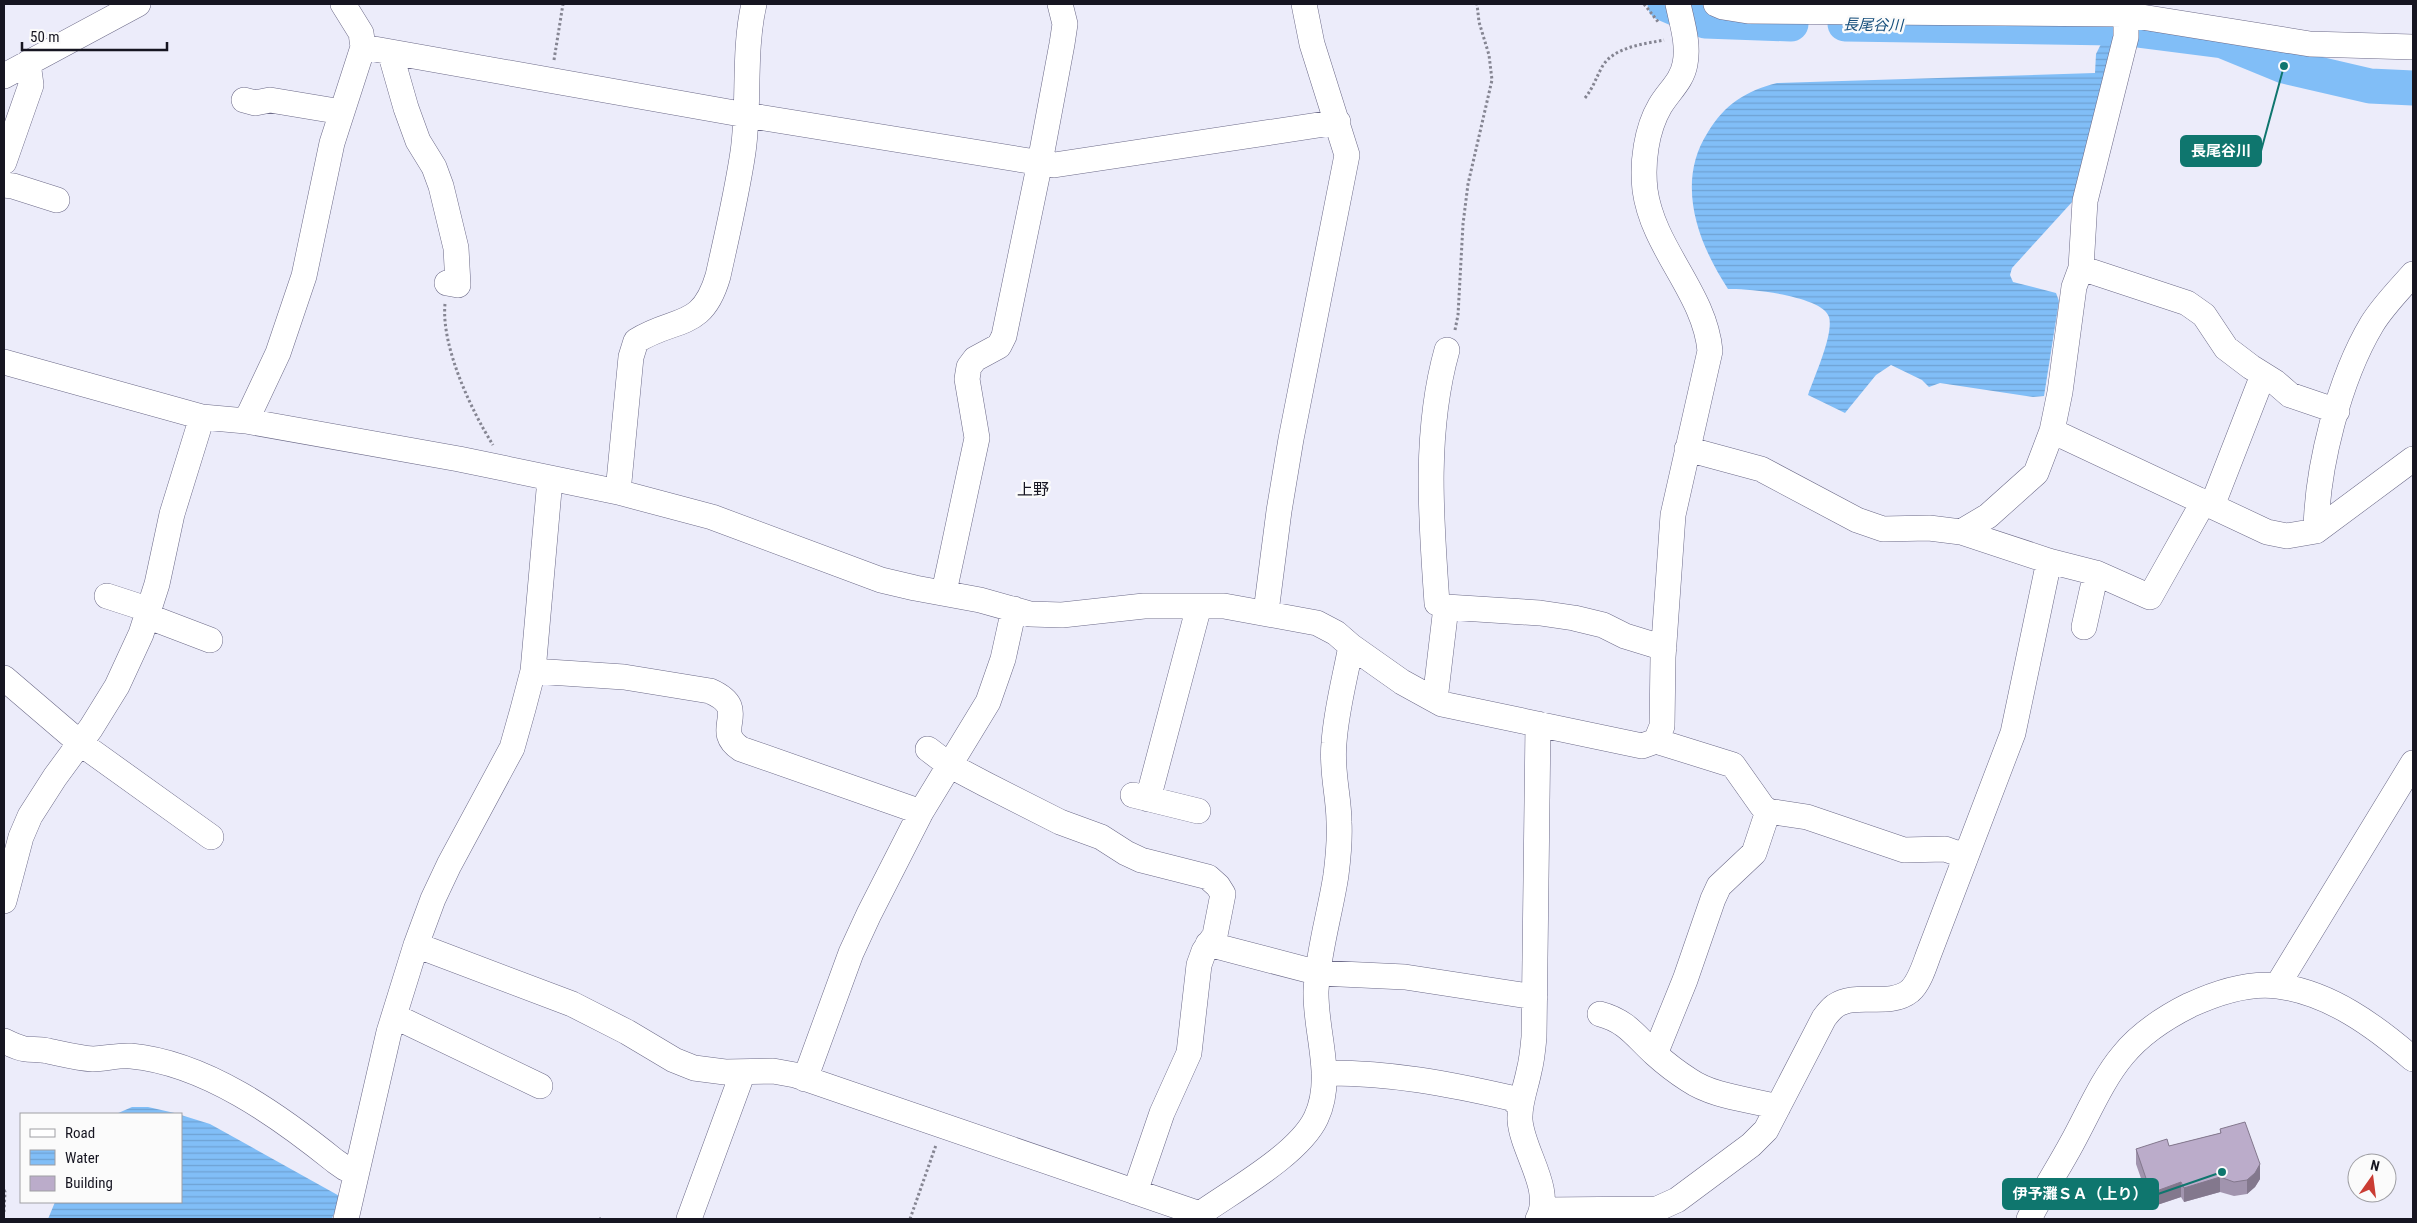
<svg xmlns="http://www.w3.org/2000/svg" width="2417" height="1223" viewBox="0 0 2417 1223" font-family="'Roboto Condensed','Noto Sans JP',sans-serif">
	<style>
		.water { fill: url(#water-rules) }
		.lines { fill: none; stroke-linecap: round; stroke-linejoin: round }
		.river { stroke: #81bef7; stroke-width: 35 }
		.minor-casing { stroke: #6c6a88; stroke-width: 26 }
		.path { stroke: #858592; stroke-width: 3; stroke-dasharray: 2.5 2.5; stroke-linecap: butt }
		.minor { stroke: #fff; stroke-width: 25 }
		.wall { fill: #a194ae }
		.shaded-wall { fill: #83788d }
		.building { fill: #bbacca; stroke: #83788d }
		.labels { text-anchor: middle; stroke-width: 5; stroke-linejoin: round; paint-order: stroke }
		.water-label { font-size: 15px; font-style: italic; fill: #144d7b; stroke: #fbfbfb }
		.quarter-label { font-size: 16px; fill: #161521; stroke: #fbfbfb }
		.leader { fill: none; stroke: #0f766e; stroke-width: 2 }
		.callout-dot { fill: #0f766e; stroke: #fbfbfb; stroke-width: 2 }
		.callout { fill: #0f766e; stroke: #0f766e; stroke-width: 2 }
		.callout-label { font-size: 15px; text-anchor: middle; font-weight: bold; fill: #fff }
	</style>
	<defs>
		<pattern id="water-rules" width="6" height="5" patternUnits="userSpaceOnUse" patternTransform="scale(1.25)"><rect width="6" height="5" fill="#81bef7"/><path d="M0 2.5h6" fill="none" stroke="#6fa2d3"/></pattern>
	</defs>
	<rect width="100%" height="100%" fill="#ececfa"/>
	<path class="water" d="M2105 25H2114L2116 34 2073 201 2012 268 2010 275 2013 282 2056 293 2059 301 2044 396 2033 397 1940 383 1929 387 1922 380 1891 365 1876 375 1845 413 1808 395C1814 377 1834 334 1829 317 1823 296 1748 288 1728 289 1698 243 1675 183 1708 132 1725 104 1746 91 1777 83L2095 73 2096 54 2104 38Z
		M132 1107H148L179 1114H116Z
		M181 1115 210 1124 343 1198C340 1206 334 1211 332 1219H48L55 1202H181Z"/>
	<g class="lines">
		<path class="river" d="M1665 4 1705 21 1791 24
			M1845 24 2114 28
			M2137 30 2223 41 2284 66 2370 86 2413 88"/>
		<defs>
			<path id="minor" d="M1716 4 1723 7 1748 11 2123 14 2310 44 2413 47
				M2119 4 2126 24V37L2085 201 2081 268 2074 287 2060 392 2052 431 2267 532 2287 536 2316 531 2413 459
				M363 47 746 115 1054 165 1338 122
				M390 52 406 108 418 141 434 167 441 186 456 248 458 285 447 283
				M4 76 138 4
				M244 100 255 103 270 100 342 112
				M4 162 31 85 28 63
				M4 185 13 186 57 200
				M2081 268 2187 303 2204 315 2226 348 2251 367 2275 382 2290 395 2337 411
				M1447 350C1424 432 1431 519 1437 603L1446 607 1540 613 1574 618 1603 625 1625 636 1664 648
				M4 362 202 417 246 421 459 459 618 492 712 517 881 580 915 588 980 600 1030 614 1062 615 1144 606H1224L1317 623 1336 633 1351 646 1402 682 1442 704 1642 746 1656 741 1662 726 1663 657 1673 515 1710 351C1705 293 1653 249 1645 190 1642 163 1646 130 1660 106 1669 91 1682 81 1685 64 1689 44 1682 23 1678 4
				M246 421 278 353 304 276 332 143 363 47 361 33 343 4
				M1687 449 1761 469 1857 520 1883 529 1929 528 1961 532 1988 516 2036 473 2052 431
				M618 492 631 357 636 341C676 316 702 331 718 276 727 235 737 193 743 152 750 103 743 52 754 4
				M2212 506 2263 375
				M2316 531C2317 467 2339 379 2372 324 2383 306 2399 290 2413 274
				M1961 532 2049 561 2096 573 2150 597 2204 501
				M944 592 977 438 967 379 969 367 975 359 999 346 1004 336 1040 162 1062 44 1065 24 1060 4
				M107 596 150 610
				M1266 612 1279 511 1291 439 1347 155 1312 44 1304 4
				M147 616 210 640
				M2084 627 2096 573
				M533 671 624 677 710 691C753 710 710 729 741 749L921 812
				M4 678 80 743 211 837
				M1435 700 1446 607
				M1656 741 1733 765 1762 806 1768 811 1807 817 1904 850 1945 849 1965 856
				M928 749 949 765 985 784 1060 822 1101 837 1126 853 1141 860 1208 877 1218 886 1223 894 1215 935 1204 951 1199 965 1189 1053 1162 1113 1135 1192
				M1133 795 1198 811
				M1148 799 1199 606
				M4 901 21 837 30 816 55 777 91 728 117 686 141 634 157 584 172 514 202 417
				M1208 944 1319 973 1405 977 1535 997
				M416 945 572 1004 627 1032 674 1060 694 1068 725 1072 773 1071 795 1075 1200 1214
				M2277 986 2413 763
				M1600 1014C1627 1021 1636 1037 1655 1054 1665 1063 1678 1073 1689 1080 1714 1097 1749 1099 1778 1107
				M394 1016 540 1086
				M4 1041C10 1044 18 1048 25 1049 32 1050 40 1049 48 1051 63 1054 77 1058 93 1059 105 1059 118 1055 131 1056 205 1063 278 1115 335 1161L345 1168 356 1172
				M1655 1054 1685 980 1713 899 1719 886 1754 853 1768 811
				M1324 1073C1388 1072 1450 1084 1511 1098L1520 1106
				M805 1079 851 953 869 914 921 812 988 702 1003 659 1014 609
				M1543 1210 1657 1209 1677 1200 1751 1145 1766 1130 1824 1018C1827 1014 1831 1009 1835 1006 1856 991 1889 1008 1910 991 1919 983 1924 967 1928 956L2013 733 2049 561
				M346 1219 389 1032 416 945 433 899 449 865 512 748 523 709 533 671 550 479
				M689 1219 743 1072
				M1188 1219 1200 1214C1234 1190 1299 1154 1316 1118 1335 1078 1315 1033 1316 991 1318 952 1330 914 1336 875 1338 859 1340 839 1339 822 1339 796 1331 771 1334 743 1336 711 1345 678 1351 646
				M1538 1219C1554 1190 1522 1151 1520 1120 1519 1103 1526 1087 1529 1071 1532 1060 1533 1048 1534 1037L1538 724
				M2029 1219C2042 1193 2058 1169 2072 1143 2088 1114 2102 1080 2123 1055 2140 1034 2166 1017 2190 1005 2216 993 2249 982 2278 986 2330 993 2375 1026 2413 1059"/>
		</defs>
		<use href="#minor" class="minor-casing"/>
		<path class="path" d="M1644 4 1659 23
			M554 60 563 4
			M1585 98C1593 88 1596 78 1602 67 1613 47 1644 44 1664 40
			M445 304C441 346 471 410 493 445
			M1455 330 1458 315 1463 224 1468 184 1492 80 1489 55 1479 22 1477 4
			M4 1190 5 1192 4 1212
			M599 1218 600 1219
			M910 1219 936 1145"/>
		<use href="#minor" class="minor"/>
	</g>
	<path class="wall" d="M2220 1129 2260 1179 2255 1187 2247 1194 2234 1196 2220 1192 2184 1202 2181 1197 2151 1207 2136 1164V1149L2169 1146 2220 1133Z"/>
	<path class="shaded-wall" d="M2260 1164V1179L2255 1187 2247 1194V1180Z
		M2220 1177V1192L2184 1202V1188Z
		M2181 1182V1197L2151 1207V1193Z"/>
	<path class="building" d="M2245 1122 2260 1164 2255 1173 2247 1180 2234 1182 2220 1177 2184 1188 2181 1182 2151 1193 2136 1149 2167 1139 2169 1146 2221 1133 2220 1129Z"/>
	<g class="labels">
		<g class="water-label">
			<text transform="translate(1873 25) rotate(1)" y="5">長尾谷川</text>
		</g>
		<g class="quarter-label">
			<text x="1033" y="495">上野</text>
		</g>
	</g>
	<path class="leader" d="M2284 66L2261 151M2222 1172L2158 1194"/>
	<g class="callout-dot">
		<circle cx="2284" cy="66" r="5"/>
		<circle cx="2222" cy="1172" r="5"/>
	</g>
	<g class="callout">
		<rect x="2181" y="136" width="80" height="30" rx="5"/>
		<rect x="2003" y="1179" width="155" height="30" rx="5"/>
	</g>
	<g class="callout-label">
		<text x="2221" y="156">長尾谷川</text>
		<text x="2080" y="1199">伊予灘ＳＡ（上り）</text>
	</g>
	<rect width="2417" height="1223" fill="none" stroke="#161521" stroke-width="10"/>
	<rect x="20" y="1113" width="162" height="90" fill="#fbfbfb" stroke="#9f9fa4"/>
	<rect x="30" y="1129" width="25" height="8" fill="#ffffff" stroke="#9f9fa4"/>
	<text x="65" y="1138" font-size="15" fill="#161521">Road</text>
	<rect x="30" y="1150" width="25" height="15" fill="url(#water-rules)" stroke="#9f9fa4"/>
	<text x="65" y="1163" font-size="15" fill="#161521">Water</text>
	<rect x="30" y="1176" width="25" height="15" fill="#bbacca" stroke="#9f9fa4"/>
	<text x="65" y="1188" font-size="15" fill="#161521">Building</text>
	<g transform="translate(2372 1178) rotate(14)"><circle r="24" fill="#fbfbfb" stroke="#9f9fa4"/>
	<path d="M0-4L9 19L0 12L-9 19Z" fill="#ca3c33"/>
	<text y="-8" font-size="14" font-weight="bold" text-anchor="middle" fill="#161521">N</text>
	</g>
	<path d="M22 42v8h145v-8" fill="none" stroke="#161521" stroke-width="2.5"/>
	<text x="30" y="42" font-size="15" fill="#161521" stroke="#fbfbfb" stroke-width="4" paint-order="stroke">50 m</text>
</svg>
